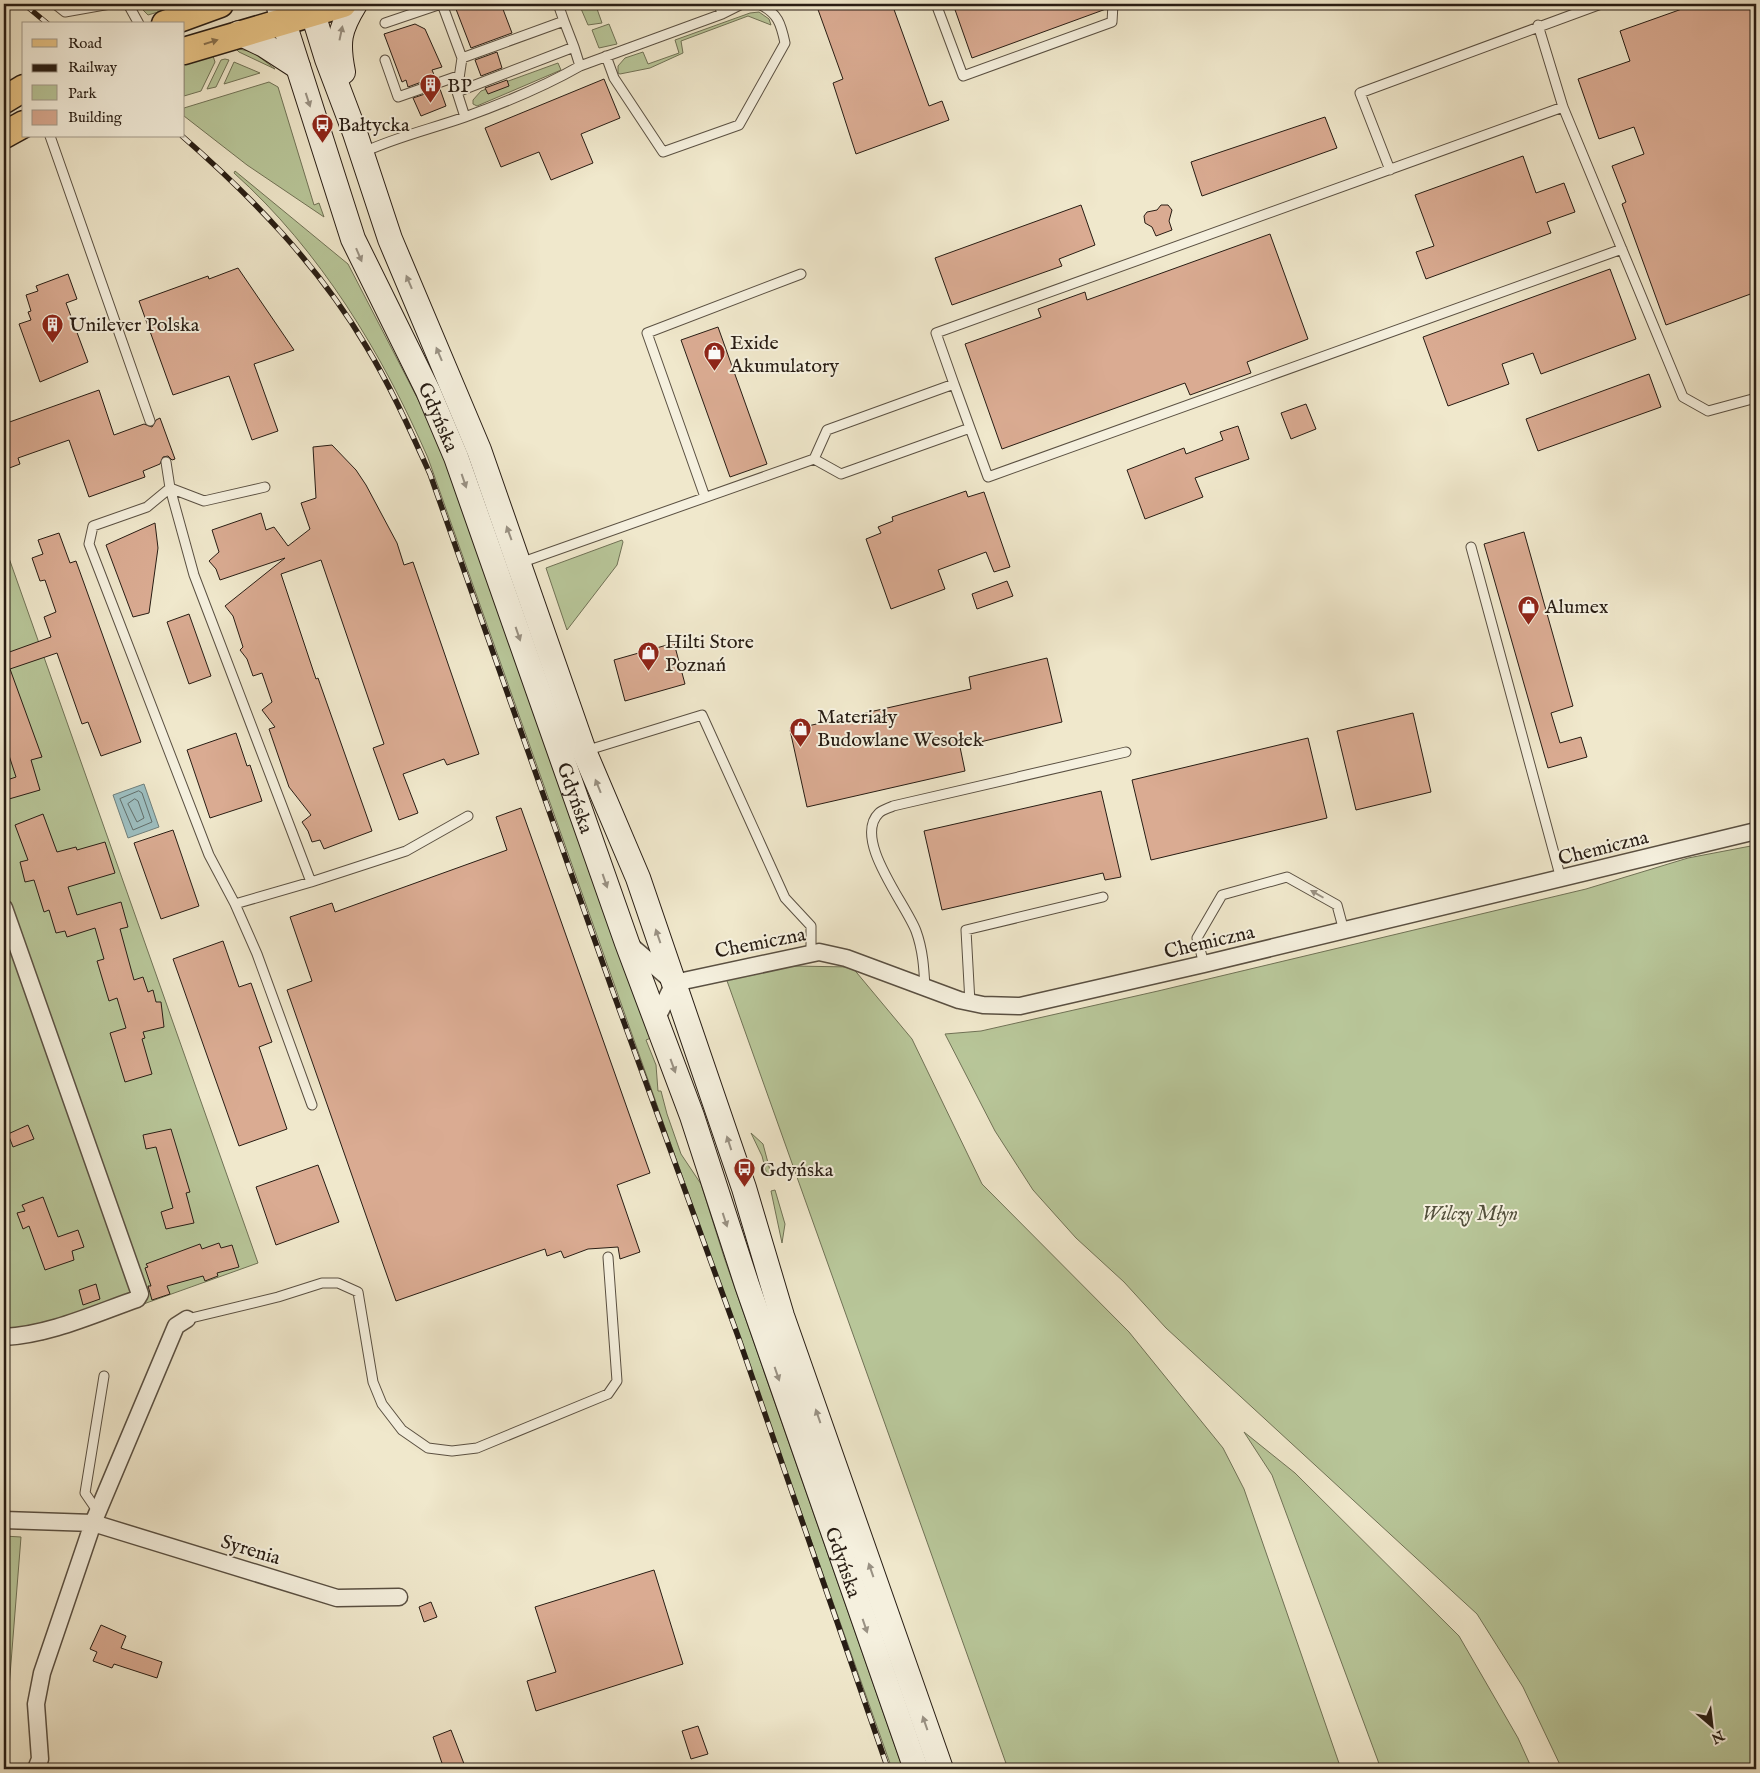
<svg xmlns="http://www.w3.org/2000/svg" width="1760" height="1773" viewBox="0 0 1760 1773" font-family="'IM FELL English',serif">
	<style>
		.green { fill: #b8c699; stroke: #707256 }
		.water { fill: #9dbec0; stroke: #6e7e7b }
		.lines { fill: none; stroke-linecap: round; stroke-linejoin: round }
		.shore { stroke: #626e6a; stroke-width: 1 }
		.building { fill: #daab92; stroke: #281d14 }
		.service-casing { stroke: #5a5042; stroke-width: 11 }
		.minor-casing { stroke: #5a5042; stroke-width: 19 }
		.secondary-casing { stroke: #281d14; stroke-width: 26 }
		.primary-casing { stroke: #281d14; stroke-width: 29 }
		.service { stroke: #f5f0de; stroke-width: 9 }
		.minor { stroke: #f5f0de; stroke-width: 16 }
		.secondary { stroke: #f5f0de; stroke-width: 24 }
		.primary { stroke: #e8c486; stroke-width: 26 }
		.rail-casing { stroke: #281d14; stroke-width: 5.5 }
		.rail { stroke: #f5f0de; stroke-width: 4; stroke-dasharray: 11; stroke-linecap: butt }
		.oneway { fill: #999183 }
		.oneway2 { fill: #88704d }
		.labels { text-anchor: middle; stroke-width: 4; stroke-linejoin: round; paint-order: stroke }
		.poi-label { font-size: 20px; fill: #281d14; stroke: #f5f0de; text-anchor: start }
		.street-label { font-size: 20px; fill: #281d14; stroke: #f5f0de }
		.park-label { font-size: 20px; font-style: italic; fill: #53503c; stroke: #f5f0de }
	</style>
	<rect width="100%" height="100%" fill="#f0e8cc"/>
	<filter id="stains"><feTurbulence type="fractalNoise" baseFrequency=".004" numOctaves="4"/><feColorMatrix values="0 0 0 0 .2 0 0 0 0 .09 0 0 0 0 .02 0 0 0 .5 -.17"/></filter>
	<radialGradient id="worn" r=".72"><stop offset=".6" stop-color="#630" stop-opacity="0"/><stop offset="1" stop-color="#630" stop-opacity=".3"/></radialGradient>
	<path class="green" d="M156 4H185L148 15 143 10Z
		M579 4H602L596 6 602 23 588 25Z
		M759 12 769 19 771 25 748 16 681 41 683 53 650 68 620 74 618 73V66L625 58 643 52 648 64 679 53 675 40 750 13Z
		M609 24 617 44 599 48 592 30Z
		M235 48 253 52 275 69 239 52Z
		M212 53 215 62 201 91 184 96V63Z
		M225 59 229 60 216 87 207 89 221 60Z
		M234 62 260 73 224 84Z
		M558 63 561 70 477 106 473 104V100L481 91Z
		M269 82 278 87 314 205 319 203 324 217 247 165 184 116V108Z
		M235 171 348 264 424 411 444 456 651 1038 646 1040 656 1065 658 1091H661L667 1114 681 1154 701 1184 724 1257 903 1769H892L428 458C382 353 320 250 234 173Z
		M622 540 623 542 617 565 567 630 546 568Z
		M4 544 258 1263 43 1340 4 1342Z
		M1756 845V1769H1562L1523 1687 1477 1614 1166 1328 1124 1282 1076 1238 1033 1190 995 1131 945 1034 981 1031 1158 991 1586 889 1688 858Z
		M792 966 852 967 912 1039 982 1184 1129 1332 1223 1448 1244 1489 1341 1769H1008L726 978Z
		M751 1133 763 1144 771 1174 767 1175 762 1156Z
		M775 1190 785 1224 782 1243 771 1191Z
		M1244 1432 1295 1473 1459 1636 1518 1738 1532 1769H1381L1272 1475Z
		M4 1536 21 1537 7 1713 4 1715Z"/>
	<path class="water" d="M144 784 159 827 128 838 113 795Z"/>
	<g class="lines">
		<path class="shore" d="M139 791 142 793 152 822 133 830 120 799Z
			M135 799 138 801 144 818 137 822 128 804Z"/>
	</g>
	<path class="building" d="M454 4H501L512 33 471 48Z
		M816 4H892L929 106 942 101 949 120 856 154 833 83 843 79Z
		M953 4H1107L1106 9 972 58Z
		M1696 4H1756V292L1666 325 1622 204 1626 202 1612 166 1644 154 1634 127 1599 139 1578 79 1630 61 1620 31Z
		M415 24 425 29 442 67 432 70 435 77 408 87 406 80 402 82 384 34Z
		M497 52 502 68 481 76 475 60Z
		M604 79 620 118 581 134 593 163 551 180 539 152 501 167 485 128Z
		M507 80 509 86 488 94 485 88Z
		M440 89 446 106 421 116 413 98Z
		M1325 117 1337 148 1202 196 1191 162Z
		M1523 156 1536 193 1564 183 1575 212 1547 222 1551 233 1426 279 1416 252 1434 246 1415 195Z
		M1081 205 1095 245 1059 259 1062 266 952 305 935 258Z
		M1161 205H1168L1172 210 1169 221 1172 230 1156 236 1152 227 1145 223 1144 216 1147 212 1157 210Z
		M1270 234 1308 339 1247 362 1251 373 1190 395 1185 383 1002 449 965 344 1041 317 1038 309 1085 292 1087 300Z
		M238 268 294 350 254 364 278 431 252 440 229 376 173 395 139 301 208 276 209 279Z
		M1610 269 1636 339 1541 374 1533 353 1502 364 1509 384 1448 406 1423 337Z
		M68 274 77 299 66 303 88 362 40 382 19 324 31 320 28 312 31 311 26 295 38 291 36 286Z
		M718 327 767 464 730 477 681 340Z
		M1649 374 1661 407 1538 451 1526 419Z
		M99 390 114 435 144 424 152 427 156 420 160 418 175 459 172 460 168 456 163 457 160 464 143 471 145 477 89 497 69 440 18 458 20 464 4 470V424Z
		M1306 404 1316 429 1291 439 1281 413Z
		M1238 426 1249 459 1195 478 1203 497 1145 519 1127 470 1184 448 1186 454 1223 440 1220 432Z
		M332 445 356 470 366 485 397 543 404 565 413 562 479 754 447 765 444 759 403 774 418 813 399 820 373 748 384 744 321 560 281 574 316 679 318 678 372 831 324 849 320 840 312 842 308 831 302 822 311 815 289 787 269 729 275 727 262 710 272 702 262 673 253 676 247 659 240 650 243 647 233 616 225 606 285 558 220 580 216 569 209 561 219 552 212 530 261 513 266 530 274 527 288 546 310 529 301 503 316 498 313 447Z
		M966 491 968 497 984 492 1010 567 994 572 986 552 938 570 945 589 891 609 866 539 881 533 878 527 893 521 892 517Z
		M155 523 158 548 149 613 133 617 106 545Z
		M1524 532 1573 706 1551 713 1560 743 1581 737 1587 757 1548 768 1484 544Z
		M59 533 70 563 76 561 141 742 101 756 88 722 82 724 57 653 10 669 42 757 31 760 40 790 9 799 4 781 16 777 4 740V654L51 637 44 617 56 612 45 580 40 581 32 558 43 554 38 540Z
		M1007 581 1013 596 977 609 972 594Z
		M189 614 211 676 189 684 167 622Z
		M674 643 685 684 625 701 614 660Z
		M1047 658 1062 722 960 747 965 771 807 807 790 730 971 689 969 677Z
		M1413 713 1431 792 1356 810 1337 731Z
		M236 733 247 766 250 765 262 801 210 818 187 750Z
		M1308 738 1327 818 1151 860 1132 780Z
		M1101 791 1121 877 1105 880 1103 873 942 910 924 831Z
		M521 808 650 1173 617 1185 640 1252 620 1259 618 1247 588 1249 564 1258 561 1251 547 1256 545 1249 396 1301 287 990 312 981 290 917 332 903 335 912 507 850 496 817Z
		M43 814 57 852 76 847 77 850 105 842 115 873 68 887 77 915 121 902 128 927 120 929 134 980 143 977 148 992 153 990 156 1002H161L164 1027 143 1032 145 1038 142 1039 152 1074 125 1082 110 1033 126 1028 117 998 109 1001 97 961 104 959 95 928 67 937 65 931 56 933 49 910 44 912 34 880 25 882 20 862 28 860 15 825Z
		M173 830 199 906 161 919 134 843Z
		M223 941 239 987 251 983 272 1042 259 1047 287 1129 239 1146 173 959Z
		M28 1125 34 1139 13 1147 8 1134Z
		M171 1129 190 1192 186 1193 194 1223 166 1229 161 1212 173 1208 156 1147 146 1149 143 1135Z
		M318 1165 339 1222 276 1245 256 1187Z
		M43 1197 58 1237 78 1230 84 1247 72 1251 74 1260 45 1270 29 1226 23 1229 17 1213 25 1211 22 1205Z
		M219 1243 221 1248 232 1245 239 1267 217 1273 218 1276 205 1281 203 1276 167 1286 170 1294 152 1300 148 1286H151L145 1268 148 1267 146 1264 200 1244 202 1249Z
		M96 1284 100 1299 83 1305 79 1290Z
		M654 1570 683 1664 536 1711 527 1681 556 1672 535 1607Z
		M431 1602 437 1617 424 1622 419 1607Z
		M101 1625 126 1636 121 1648 162 1662 157 1678 114 1664 112 1668 93 1661 97 1652 90 1649Z
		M698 1726 708 1754 691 1759 682 1731Z
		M451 1730 466 1769H444L433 1737Z"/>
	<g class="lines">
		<defs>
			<path id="service" d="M55 4 65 12 110 4
				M128 4 139 24
				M442 4 462 58 457 92 465 117
				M719 4 722 14
				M936 4 963 76 1112 22 1113 4
				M385 23 441 4
				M1538 25 1563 107 1683 397 1708 411 1756 398
				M574 47 580 66
				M606 56 614 78 663 152 739 125 785 43C781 24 778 13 759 4
				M462 58 564 21 558 4
				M385 60 398 97 458 76
				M457 92 574 47 564 21
				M50 136 150 421
				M364 152C396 137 431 129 465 117 504 103 545 86 580 66L722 14 742 4
				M1390 170 1360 93 1601 4
				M954 384 936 333 1563 107
				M970 428 988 477 1622 249
				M166 462 170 488 147 507 93 526 89 544 209 855 235 904 311 882 194 575 170 488
				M170 488 204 501 265 487
				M705 497 647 333 801 274
				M1471 547 1561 879
				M520 563 814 459 827 430 954 384 970 428 841 474 814 459
				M585 751 702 715 785 898 811 926V952
				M311 882 406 851 468 816
				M235 904 257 954 312 1105
				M1204 964 1197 938 1222 895 1287 877 1337 905 1344 931
				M925 988C924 969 923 950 916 931 906 904 852 839 879 813 882 810 889 808 893 806L1126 752
				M970 1003 966 930 1103 897
				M187 1319 278 1297 322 1283H338L358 1292 373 1382 382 1404 402 1430 428 1448 452 1451 477 1448 608 1394 617 1381 608 1257
				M98 1512 85 1493 104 1376"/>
			<path id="minor" d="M4 908 140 1294 137 1299C94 1314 49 1335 4 1337
				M630 945 672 981
				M674 983 819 952 846 958 959 1000 983 1005 1020 1006 1204 964 1756 831
				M656 1020 674 983
				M4 1520 93 1523 337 1598 399 1597
				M36 1769 40 1759 36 1704 42 1673 93 1523 176 1326 187 1319"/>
			<g id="secondary">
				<path id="s1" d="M278 4 353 239 428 391 456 457 627 943 692 1116 747 1285 916 1769"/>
				<path d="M310 4 327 59 355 133 390 239 479 450 584 751 638 878 744 1188 782 1316 941 1769"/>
				<path d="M239 33 264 45 298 67"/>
				<path d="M343 72C337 42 339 30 355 4"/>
			</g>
			<path id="primary" d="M165 24 220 4
				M184 51 343 4
				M4 100 24 88
				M4 135 24 124"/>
		</defs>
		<use href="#service" class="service-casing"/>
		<use href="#minor" class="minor-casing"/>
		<use href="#secondary" class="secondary-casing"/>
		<use href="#primary" class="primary-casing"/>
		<use href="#service" class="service"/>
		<use href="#minor" class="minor"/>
		<use href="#secondary" class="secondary"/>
		<use href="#primary" class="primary"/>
		<defs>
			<path id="rail" d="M24 4 48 24
				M182 136C252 197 318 265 366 346 391 387 410 430 430 474L613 992 739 1339 888 1769"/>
		</defs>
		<use href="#rail" class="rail-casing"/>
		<use href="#rail" class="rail"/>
	</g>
	<defs><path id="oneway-solid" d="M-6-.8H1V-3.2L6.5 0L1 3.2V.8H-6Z" transform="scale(1.25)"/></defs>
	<g class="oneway">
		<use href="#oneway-solid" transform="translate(341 33) rotate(-78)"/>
		<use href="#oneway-solid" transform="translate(308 100) rotate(72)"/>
		<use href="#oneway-solid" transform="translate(359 255) rotate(67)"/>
		<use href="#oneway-solid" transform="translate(409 282) rotate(-113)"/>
		<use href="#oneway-solid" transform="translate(439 354) rotate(-113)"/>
		<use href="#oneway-solid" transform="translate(464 481) rotate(71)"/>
		<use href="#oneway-solid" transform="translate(509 533) rotate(-110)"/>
		<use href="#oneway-solid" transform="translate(518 634) rotate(71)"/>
		<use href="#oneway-solid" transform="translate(598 786) rotate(-112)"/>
		<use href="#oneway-solid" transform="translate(605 881) rotate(71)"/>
		<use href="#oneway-solid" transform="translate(1317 894) rotate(-150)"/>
		<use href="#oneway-solid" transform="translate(658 936) rotate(-109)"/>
		<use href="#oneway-solid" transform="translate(673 1066) rotate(70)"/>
		<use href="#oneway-solid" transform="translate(729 1143) rotate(-108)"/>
		<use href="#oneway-solid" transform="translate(725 1220) rotate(72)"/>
		<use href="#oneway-solid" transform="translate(777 1374) rotate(71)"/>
		<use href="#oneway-solid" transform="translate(818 1416) rotate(-109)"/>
		<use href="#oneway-solid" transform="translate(871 1570) rotate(-109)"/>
		<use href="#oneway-solid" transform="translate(865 1626) rotate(71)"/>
		<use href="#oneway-solid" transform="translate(925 1723) rotate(-109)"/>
	</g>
	<use class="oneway2" href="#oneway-solid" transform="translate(211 42) rotate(-17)"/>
	<defs>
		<symbol id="building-pin" viewBox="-11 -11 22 30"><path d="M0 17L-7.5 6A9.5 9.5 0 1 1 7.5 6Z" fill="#8f2418" stroke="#f5f0de"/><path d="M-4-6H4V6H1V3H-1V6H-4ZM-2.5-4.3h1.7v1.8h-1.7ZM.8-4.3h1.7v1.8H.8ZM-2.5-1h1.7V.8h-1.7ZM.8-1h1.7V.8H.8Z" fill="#fff"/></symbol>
		<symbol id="bus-pin" viewBox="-11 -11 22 30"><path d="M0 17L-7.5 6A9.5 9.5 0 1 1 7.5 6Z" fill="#8f2418" stroke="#f5f0de"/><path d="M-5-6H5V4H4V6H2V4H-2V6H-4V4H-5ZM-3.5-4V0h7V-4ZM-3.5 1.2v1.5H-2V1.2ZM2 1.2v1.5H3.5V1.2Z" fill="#fff"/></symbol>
		<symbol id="shop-pin" viewBox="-11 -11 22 30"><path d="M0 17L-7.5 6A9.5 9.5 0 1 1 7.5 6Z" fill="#8f2418" stroke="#f5f0de"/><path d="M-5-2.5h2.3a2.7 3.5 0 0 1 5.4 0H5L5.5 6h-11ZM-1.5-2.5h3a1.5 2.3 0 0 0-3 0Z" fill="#fff"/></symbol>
	</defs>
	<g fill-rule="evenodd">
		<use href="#building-pin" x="418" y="72" width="25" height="34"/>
		<use href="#bus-pin" x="310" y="112" width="25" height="34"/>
		<use href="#building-pin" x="40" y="312" width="25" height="34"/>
		<use href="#shop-pin" x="702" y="340" width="25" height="34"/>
		<use href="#shop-pin" x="1516" y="594" width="25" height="34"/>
		<use href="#shop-pin" x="636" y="640" width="25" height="34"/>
		<use href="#shop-pin" x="788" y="716" width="25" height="34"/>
		<use href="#bus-pin" x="732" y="1156" width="25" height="34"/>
	</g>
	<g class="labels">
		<g class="poi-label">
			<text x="447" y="92">BP</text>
			<text x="338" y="131">Bałtycka</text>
			<text x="69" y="331">Unilever Polska</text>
			<text x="730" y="349">Exide<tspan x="730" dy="23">Akumulatory</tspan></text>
			<text x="1545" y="613">Alumex</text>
			<text x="665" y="648">Hilti Store<tspan x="665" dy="23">Poznań</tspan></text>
			<text x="817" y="723">Materiały<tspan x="817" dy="23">Budowlane Wesołek</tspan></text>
			<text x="760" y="1176">Gdyńska</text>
		</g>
		<g class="street-label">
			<text dy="7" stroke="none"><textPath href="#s1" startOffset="444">Gdyńska</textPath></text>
			<text dy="7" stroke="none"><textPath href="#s1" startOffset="849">Gdyńska</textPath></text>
			<text transform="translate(1603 847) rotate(-14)" y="7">Chemiczna</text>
			<text transform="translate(1209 941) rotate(-13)" y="7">Chemiczna</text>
			<text transform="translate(760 942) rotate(-11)" y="7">Chemiczna</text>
			<text transform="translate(251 1549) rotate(17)" y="7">Syrenia</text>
			<text dy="7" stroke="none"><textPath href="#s1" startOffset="1659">Gdyńska</textPath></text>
		</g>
		<g class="park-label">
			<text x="1470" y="1220">Wilczy Młyn</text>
		</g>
	</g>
	<rect width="1760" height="1773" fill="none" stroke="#f0e8cc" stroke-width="20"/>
	<rect x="5" y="5" width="1750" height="1763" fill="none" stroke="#281d14" stroke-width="2.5"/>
	<rect x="10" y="10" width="1740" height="1753" fill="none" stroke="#281d14"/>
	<rect x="22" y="22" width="162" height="115" fill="#f5f0de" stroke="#a39c8d"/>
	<rect x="32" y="39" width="25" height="8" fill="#e8c486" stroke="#a39c8d"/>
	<text x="68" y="48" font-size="15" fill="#281d14">Road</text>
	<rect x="32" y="64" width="25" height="8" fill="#281d14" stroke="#a39c8d"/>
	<text x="68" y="72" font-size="15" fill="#281d14">Railway</text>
	<rect x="32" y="85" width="25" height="15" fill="#b8c699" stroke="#a39c8d"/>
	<text x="68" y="98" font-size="15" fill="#281d14">Park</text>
	<rect x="32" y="110" width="25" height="15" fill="#daab92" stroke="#a39c8d"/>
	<text x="68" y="122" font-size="15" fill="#281d14">Building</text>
	<g transform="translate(1712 1726) rotate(152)" stroke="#f5f0de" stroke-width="4" paint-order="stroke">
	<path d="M0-4L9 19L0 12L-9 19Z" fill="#281d14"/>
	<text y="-8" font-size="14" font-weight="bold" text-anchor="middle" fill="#281d14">N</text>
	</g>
	<rect width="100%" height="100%" filter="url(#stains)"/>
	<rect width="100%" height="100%" fill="url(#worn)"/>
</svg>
